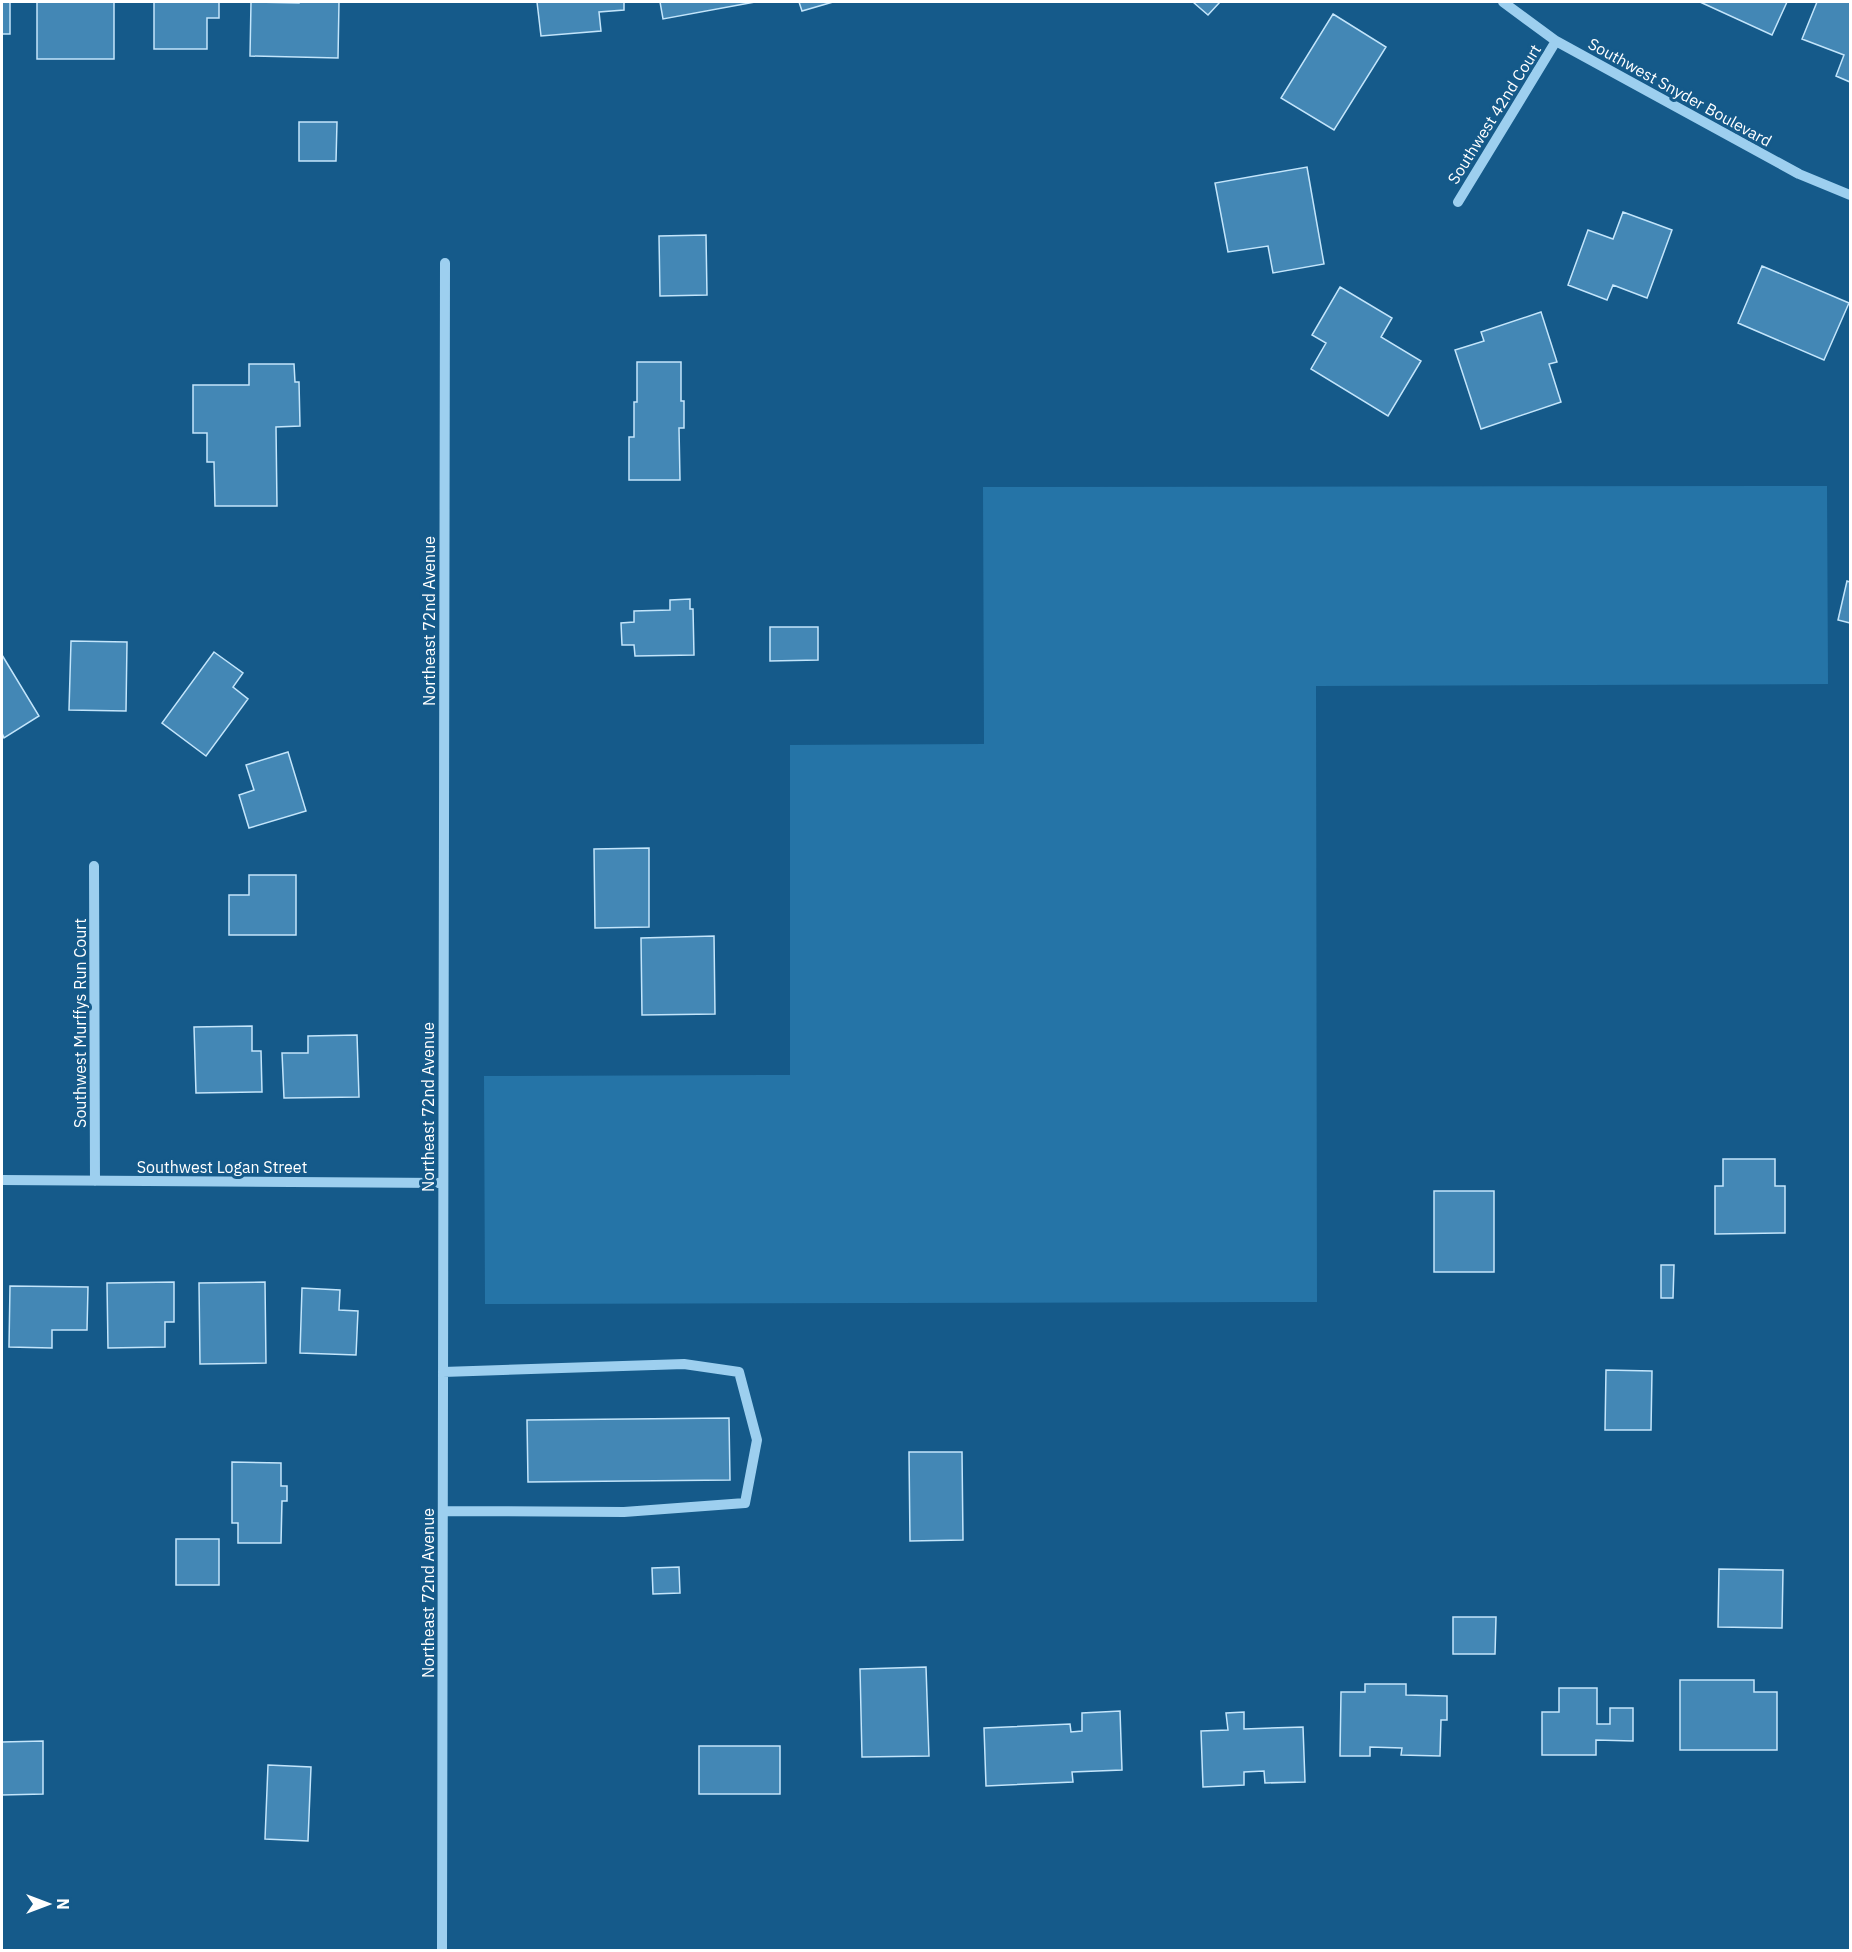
<svg xmlns="http://www.w3.org/2000/svg" width="1852" height="1952" viewBox="0 0 1852 1952" font-family="'IBM Plex Sans',sans-serif">
	<style>
		.green { fill: #2574a7 }
		.building { fill: #4387b5; stroke: #c3e5fb; stroke-width: 1.5 }
		.lines { fill: none; stroke-linecap: round; stroke-linejoin: round }
		.minor { stroke: #9dcfef; stroke-width: 10 }
		.labels { text-anchor: middle; stroke-width: 6; stroke-linejoin: round; paint-order: stroke }
		.street-label { font-size: 16px; fill: #fff; stroke: #155a8a }
	</style>
	<rect width="100%" height="100%" fill="#155a8a"/>
	<path class="green" d="M1827 486 1828 684 1316 686 1317 1302 485 1304 484 1076 790 1075V745L984 744 983 487Z"/>
	<path class="building" d="M2 2H10V34H2Z
		M37 2H114V59H37Z
		M154 2H219V18H207V49H154Z
		M251 2 299 3V2H339L338 58 250 56Z
		M537 2H624V10L599 12 601 31 541 36Z
		M660 2H755L663 19Z
		M799 2H833L802 11Z
		M1193 2H1220L1208 15Z
		M1700 2H1787L1772 35Z
		M1817 2H1850V82L1836 76 1844 55 1802 39Z
		M1333 14 1386 47 1334 130 1281 98Z
		M299 122H337L336 161H299Z
		M1307 167 1324 264 1273 273 1268 246 1228 252 1215 183Z
		M1623 212 1672 230 1647 298 1613 285 1607 300 1568 285 1588 230 1613 239Z
		M706 235 707 295 660 296 659 236Z
		M1762 266 1849 303 1824 360 1738 323Z
		M1340 287 1392 318 1381 337 1421 361 1388 416 1311 369 1326 343 1312 335Z
		M1541 312 1557 362 1549 364 1561 402 1481 429 1455 350 1484 341 1481 332Z
		M637 362H681V401H684V428H679L680 480H629V437H634V402H637Z
		M249 364H294L295 382H299L300 426 276 427 277 506H215L214 462H207V433H193V385H249Z
		M1847 581 1850 582V623L1838 620Z
		M690 599V609H693L694 655 635 656 634 645H622L621 623 634 622V611L670 610V600Z
		M770 627H818V660L770 661Z
		M71 641 127 642 126 711 69 710Z
		M214 652 243 673 233 687 248 699 206 756 162 723Z
		M2 655 39 716 4 738 2 733Z
		M288 752 306 811 249 828 239 795 254 790 246 765Z
		M649 848V927L595 928 594 849Z
		M249 875H296V935H229V895H249Z
		M714 936 715 1014 642 1015 641 938Z
		M252 1026V1051H261L262 1092 196 1093 194 1027Z
		M357 1035 359 1097 284 1098 282 1053H308V1036Z
		M1723 1159H1775V1186H1785V1233L1715 1234V1186H1723Z
		M1434 1191H1494V1272H1434Z
		M1661 1265H1674L1673 1298H1661Z
		M174 1282V1322H165V1347L108 1348 107 1283Z
		M265 1282 266 1363 200 1364 199 1283Z
		M10 1286 88 1287 87 1330H52V1348L9 1347Z
		M302 1288 340 1290 339 1310 358 1311 356 1355 300 1353Z
		M1606 1370 1652 1371 1651 1430H1605Z
		M729 1418 730 1480 528 1482 527 1420Z
		M909 1452H962L963 1540 910 1541Z
		M232 1462 281 1463V1486H287V1501H282L281 1543H238V1523H232Z
		M176 1539H219V1585H176Z
		M679 1567 680 1593 653 1594 652 1568Z
		M1719 1569 1783 1570 1782 1628 1718 1627Z
		M1453 1617H1496L1495 1654H1453Z
		M926 1667 929 1756 862 1757 860 1669Z
		M1680 1680H1754V1692H1777V1750H1680Z
		M1365 1684H1406V1695L1447 1696V1720H1441L1440 1756 1401 1755 1402 1748 1370 1747V1756H1340L1341 1692H1365Z
		M1559 1688H1597V1724H1610V1708H1633V1741L1596 1740V1755H1542V1712H1559Z
		M1120 1711 1122 1770 1072 1772 1073 1782 986 1786 984 1728 1070 1724 1071 1732 1082 1731V1713Z
		M1244 1712V1729L1303 1727 1305 1782 1265 1783 1264 1771 1244 1772V1785L1203 1787 1201 1731 1228 1730 1226 1713Z
		M43 1741V1794L2 1795V1742Z
		M699 1746H780V1794H699Z
		M268 1765 311 1767 308 1841 265 1839Z"/>
	<g class="lines">
		<path class="minor" d="M1503 2 1556 41 1799 174 1850 195
			M1458 202 1556 41
			M94 866 95 1181
			M2 1180 443 1183
			M443 1511 624 1512 745 1503 757 1440 739 1372 684 1364 443 1372
			M442 1950 445 263"/>
	</g>
	<g class="labels">
		<g class="street-label">
			<text transform="translate(1680 92) rotate(29)" y="6">Southwest Snyder Boulevard</text>
			<text transform="translate(1494 114) rotate(-58)" y="6">Southwest 42nd Court</text>
			<text transform="translate(429 621) rotate(-90)" y="6">Northeast 72nd Avenue</text>
			<text transform="translate(80 1023) rotate(-90)" y="6">Southwest Murffys Run Court</text>
			<text transform="translate(428 1107) rotate(-90)" y="6">Northeast 72nd Avenue</text>
			<text x="222" y="1173">Southwest Logan Street</text>
			<text transform="translate(428 1593) rotate(-90)" y="6">Northeast 72nd Avenue</text>
		</g>
	</g>
	<rect width="1852" height="1952" fill="none" stroke="#ffffff" stroke-width="6"/>
	<g transform="translate(48 1904) rotate(90)" stroke="#155a8a" stroke-width="4.5" paint-order="stroke">
	<path d="M0-4.5L10 22L0 15L-10 22Z" fill="#ffffff"/>
	<text y="-9" font-size="16" font-weight="bold" text-anchor="middle" fill="#ffffff">N</text>
	</g>
</svg>
